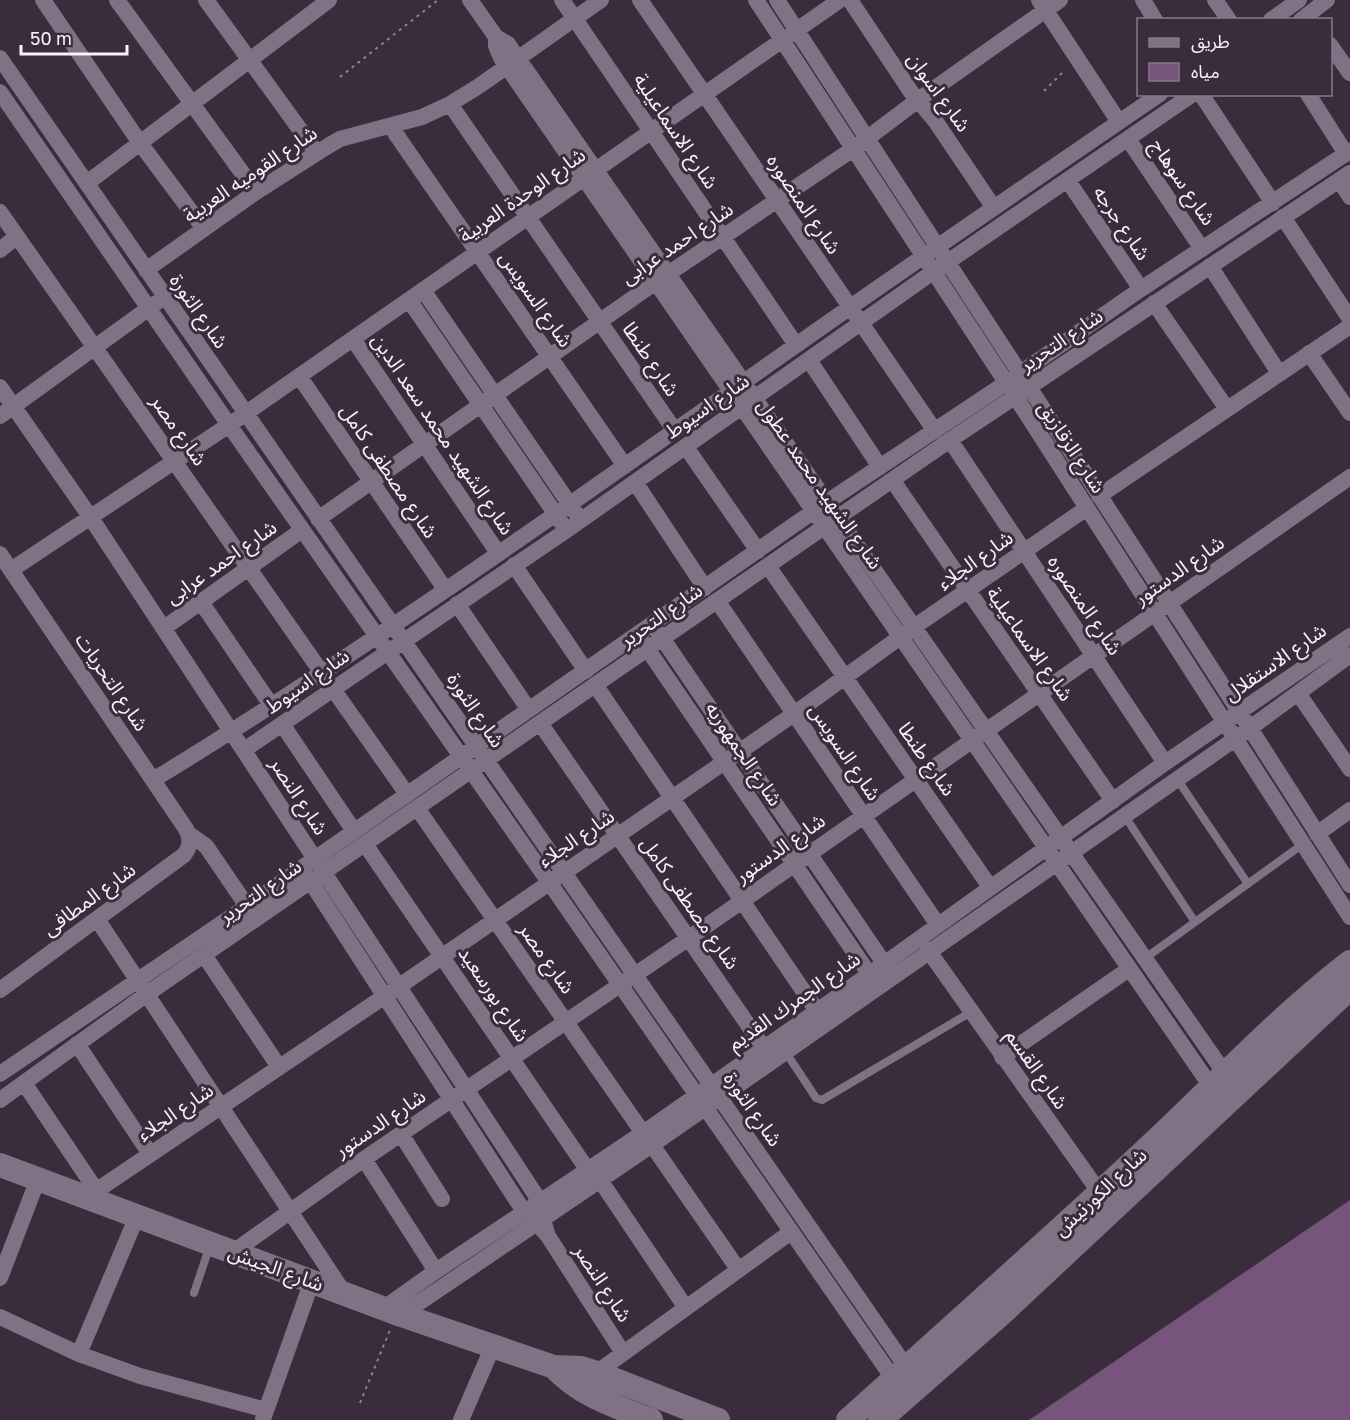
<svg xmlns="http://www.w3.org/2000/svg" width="1350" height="1420" viewBox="0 0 1350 1420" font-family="'Golos Text','Noto Sans Arabic',sans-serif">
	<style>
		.water { fill: #76547c }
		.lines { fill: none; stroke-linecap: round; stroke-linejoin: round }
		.path { stroke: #8e8290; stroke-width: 2; stroke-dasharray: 3 4.5; stroke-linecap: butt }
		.service { stroke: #817184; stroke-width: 8 }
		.minor { stroke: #817184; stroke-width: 16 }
		.secondary { stroke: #817184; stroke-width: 24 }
		.labels { text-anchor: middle; stroke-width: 6; stroke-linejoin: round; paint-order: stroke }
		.street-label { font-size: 20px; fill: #faf1fb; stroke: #3a2c3d }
	</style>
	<rect width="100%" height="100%" fill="#3a2c3d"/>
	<path class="water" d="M1350 1200V1420H1029Z"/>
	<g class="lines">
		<path class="path" d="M340 77 438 0
			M1044 91 1065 70
			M360 1403 390 1330"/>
		<path class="service" d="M1177 779 1248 884
			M1124 815 1195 922
			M1144 959 1303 844
			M785 1051 816 1098 822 1100 971 1012
			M194 1293 210 1245"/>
		<path class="minor" d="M43 0 140 143 204 229
			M117 0 256 192
			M206 0 317 153
			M470 0 496 37 508 44 512 50 1226 1075
			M562 0 796 345
			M640 0 935 431
			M756 0 1015 396 1350 917
			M777 0C968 295 1162 588 1350 885
			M850 0 911 92 936 122 994 208
			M1039 0 1119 122
			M1143 0 1155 20
			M1215 0 1229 20
			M1271 20 1299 0
			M1301 20 1327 0
			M496 37V46L501 58 1212 1088
			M1330 45 1350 73
			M0 58 911 1374
			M0 92 229 425 549 882 899 1387
			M1201 94 1273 203
			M1308 94 1346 154
			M450 104 675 431
			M391 127 625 466
			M1128 139 1202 249
			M1339 180 1350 197
			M1068 181 1141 289
			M87 183 329 0
			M0 212 322 673
			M1283 217 1350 319
			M0 250 17 236
			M1210 266 1279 373
			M146 270 256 192 328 146 340 139 422 117 450 104 479 86 601 0
			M423 290 575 512
			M409 300 561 522
			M1154 303 1227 409
			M353 339 498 553
			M1309 353 1350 413
			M809 360 880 467
			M299 376 445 589
			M0 387 91 518 535 1194 548 1236
			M0 416 156 303
			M950 440 1165 763
			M686 447 758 551
			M893 481 1113 801
			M635 482 705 588
			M1099 496 1350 326
			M318 519 656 282 853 149 918 100 1060 0
			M0 554 186 829C191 838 191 846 184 855L0 990
			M514 565 586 671
			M768 566 990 887
			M11 570 229 425 840 0
			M201 602 271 705
			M718 602 938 925
			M457 604 529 710
			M164 628 302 530
			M658 632 890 972
			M642 641 876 984
			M596 686 817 1011
			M333 689 407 794
			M1298 693 1350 769
			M540 723 764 1048
			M282 724 354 831
			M244 750 567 530 933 272 1193 94
			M153 780C372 646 582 496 792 348 914 262 1037 178 1160 94
			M417 808 643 1133
			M189 834 206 846 247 906
			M1317 834 1350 810
			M365 844 587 1169
			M305 873 519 1204 548 1236 623 1353
			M97 919 344 1293
			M928 950 1105 1200
			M204 955 279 1067
			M77 1044 150 1154
			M1002 1057 1129 969
			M0 1074 247 906 827 502 1006 383 1141 289 1350 151
			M24 1083 96 1190
			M0 1100 147 994 950 440 1350 173
			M401 1134 442 1199
			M652 1145 738 1269
			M364 1159 436 1271
			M600 1180 686 1308
			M87 1197 385 996 794 714 914 627 1087 508
			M233 1252 364 1159 689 938 1350 477
			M0 1278 38 1179
			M384 1308 436 1271 643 1133 884 964 1165 763 1350 636
			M401 1315 652 1145 1235 739 1350 655
			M0 1317 79 1354 140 1376 266 1410
			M79 1354 137 1216
			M589 1378 791 1232
			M263 1419 312 1281
			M461 1420 493 1346"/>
		<path class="secondary" d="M0 1165 401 1315 554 1367 581 1368 597 1373 718 1420
			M554 1367C581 1396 615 1406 651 1420
			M848 1420C950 1328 1053 1237 1153 1143 1217 1083 1281 1015 1350 962
			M880 1420 999 1316 1350 988"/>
	</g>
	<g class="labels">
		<g class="street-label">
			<text transform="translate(939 92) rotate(54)" y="7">شارع اسوان</text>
			<text transform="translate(676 131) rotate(56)" y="7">شارع الاسماعيلية</text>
			<text transform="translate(250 174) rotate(-34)" y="7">شارع القوميه العربية</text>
			<text transform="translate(1183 182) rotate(56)" y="7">شارع سوهاج</text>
			<text transform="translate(522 195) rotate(-35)" y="7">شارع الوحدة العربية</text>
			<text transform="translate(804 204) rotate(56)" y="7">شارع المنصوره</text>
			<text transform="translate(1122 223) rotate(56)" y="7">شارع جرجه</text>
			<text transform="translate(677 243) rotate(-34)" y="7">شارع احمد عرابى</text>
			<text transform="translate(536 299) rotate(55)" y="7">شارع السويس</text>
			<text transform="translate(199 311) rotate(55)" y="7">شارع الثورة</text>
			<text transform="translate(1061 340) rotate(-34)" y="7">شارع التحرير</text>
			<text transform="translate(651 359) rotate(56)" y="7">شارع طنطا</text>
			<text transform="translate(707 406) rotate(-35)" y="7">شارع اسيوط</text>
			<text transform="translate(179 430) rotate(55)" y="7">شارع مصر</text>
			<text transform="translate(443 434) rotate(56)" y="7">شارع الشهيد محمد سعد الدين</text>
			<text transform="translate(1072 447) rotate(57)" y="7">شارع الزقازيق</text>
			<text transform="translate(389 471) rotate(56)" y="7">شارع مصطفى كامل</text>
			<text transform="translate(820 484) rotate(55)" y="7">شارع الشهيد محمد عطول</text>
			<text transform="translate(975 560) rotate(-35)" y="7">شارع الجلاء</text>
			<text transform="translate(221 562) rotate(-35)" y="7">شارع احمد عرابى</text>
			<text transform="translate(1179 570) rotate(-35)" y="7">شارع الدستور</text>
			<text transform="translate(1085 605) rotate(56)" y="7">شارع المنصوره</text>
			<text transform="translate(661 615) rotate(-35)" y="7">شارع التحرير</text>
			<text transform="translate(1030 644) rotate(55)" y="7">شارع الاسماعيلية</text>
			<text transform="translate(1275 662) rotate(-35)" y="7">شارع الاستقلال</text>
			<text transform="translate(307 681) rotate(-35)" y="7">شارع اسيوط</text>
			<text transform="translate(112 682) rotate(56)" y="7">شارع التحريات</text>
			<text transform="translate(476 710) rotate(56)" y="7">شارع الثورة</text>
			<text transform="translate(845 752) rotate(56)" y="7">شارع السويس</text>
			<text transform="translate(744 754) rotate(56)" y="7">شارع الجمهوريه</text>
			<text transform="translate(927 759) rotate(55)" y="7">شارع طنطا</text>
			<text transform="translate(299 796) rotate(57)" y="7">شارع النصر</text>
			<text transform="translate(576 838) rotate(-34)" y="7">شارع الجلاء</text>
			<text transform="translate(780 848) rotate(-35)" y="7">شارع الدستور</text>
			<text transform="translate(260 891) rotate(-35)" y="7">شارع التحرير</text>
			<text transform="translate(89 899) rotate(-36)" y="7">شارع المطافى</text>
			<text transform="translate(690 903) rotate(55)" y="7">شارع مصطفى كامل</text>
			<text transform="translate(547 958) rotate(55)" y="7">شارع مصر</text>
			<text transform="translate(494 994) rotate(56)" y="7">شارع بورسعيد</text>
			<text transform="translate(794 1001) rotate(-35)" y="7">شارع الجمرك القديم</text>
			<text transform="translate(1037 1069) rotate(55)" y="7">شارع القسم</text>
			<text transform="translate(753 1109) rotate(55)" y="7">شارع الثورة</text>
			<text transform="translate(175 1112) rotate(-34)" y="7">شارع الجلاء</text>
			<text transform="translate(380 1123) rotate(-34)" y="7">شارع الدستور</text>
			<text transform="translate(1100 1192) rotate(-43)" y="7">شارع الكورنيش</text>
			<text transform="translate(276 1268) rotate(20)" y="7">شارع الجيش</text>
			<text transform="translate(603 1283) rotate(57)" y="7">شارع النصر</text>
		</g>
	</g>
	<rect x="1137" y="18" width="195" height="78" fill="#3a2c3d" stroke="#877b89" stroke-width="1.5"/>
	<rect x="1149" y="38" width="30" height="9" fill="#817184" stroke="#877b89" stroke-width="1.5"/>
	<text x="1191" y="48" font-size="18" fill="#faf1fb">طريق</text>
	<rect x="1149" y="63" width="30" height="18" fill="#76547c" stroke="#877b89" stroke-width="1.5"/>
	<text x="1191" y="78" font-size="18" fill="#faf1fb">مياه</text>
	<path d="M21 45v9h106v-9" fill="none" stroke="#faf1fb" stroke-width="3"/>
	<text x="30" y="45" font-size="18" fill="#faf1fb" stroke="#3a2c3d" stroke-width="4.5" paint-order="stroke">50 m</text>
</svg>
